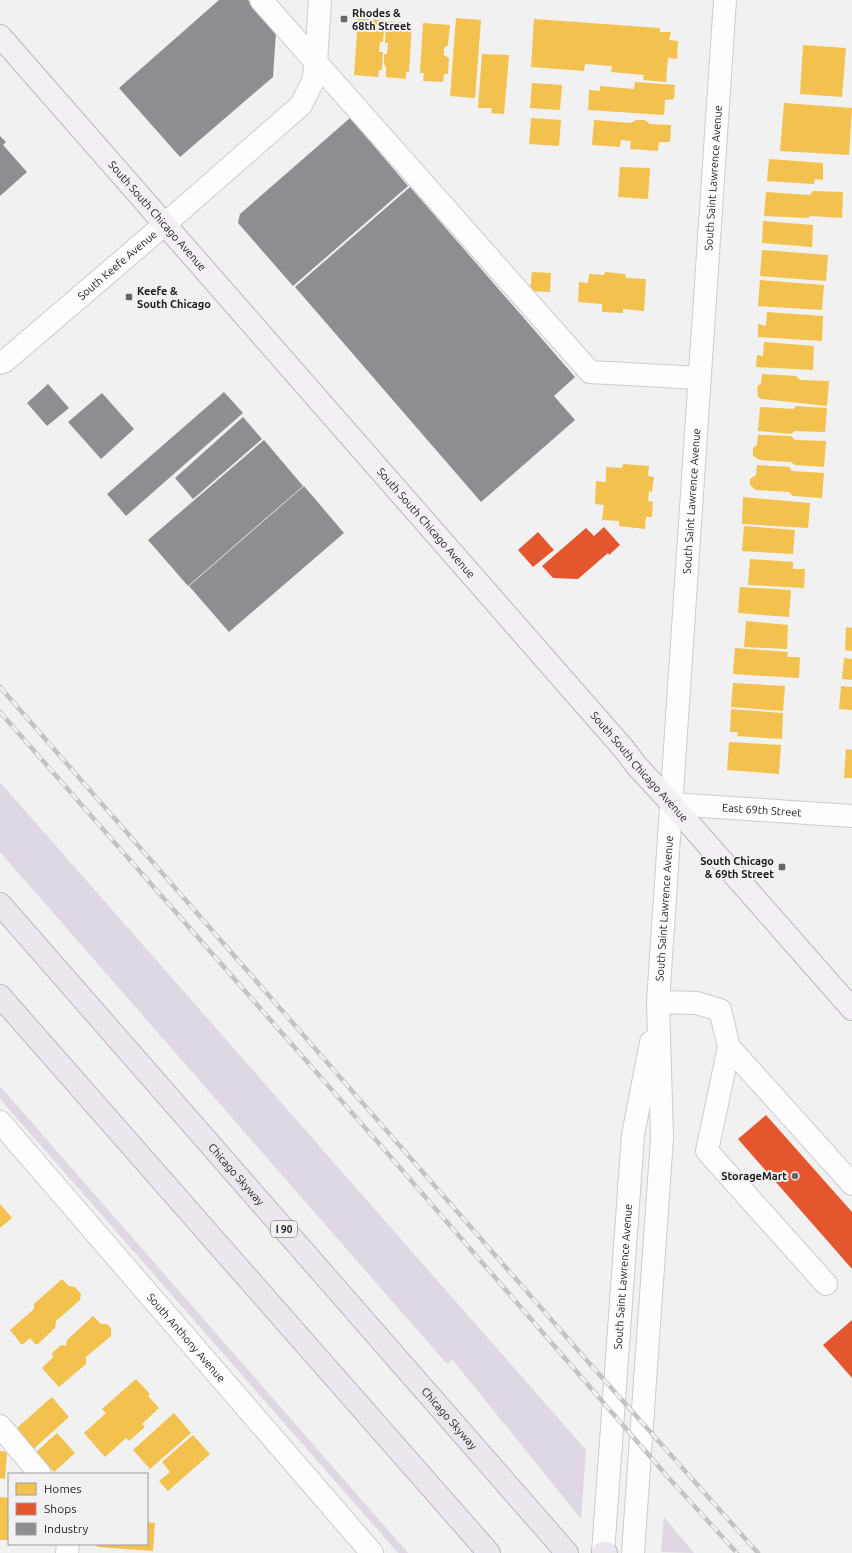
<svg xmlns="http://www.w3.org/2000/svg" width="852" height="1553" viewBox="0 0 852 1553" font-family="Ubuntu,sans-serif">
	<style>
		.green { fill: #dfd8e3 }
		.homes { fill: #f2c14e }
		.shops { fill: #e4572e }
		.industry { fill: #8d8d92 }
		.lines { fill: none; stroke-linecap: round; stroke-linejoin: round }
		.minor-casing { stroke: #ccc; stroke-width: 24 }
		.major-casing { stroke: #bcb5be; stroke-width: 24 }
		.highway-casing { stroke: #bcb5be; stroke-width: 24 }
		.minor { stroke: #fdfdfd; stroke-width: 22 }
		.major { stroke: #f3eff4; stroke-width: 22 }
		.highway { stroke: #ece6ee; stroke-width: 22 }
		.rail-casing { stroke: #c3c3c3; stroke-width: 4.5 }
		.rail { stroke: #f2f0f2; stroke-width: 3; stroke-dasharray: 9; stroke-linecap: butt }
		.poi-dot { fill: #676767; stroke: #f2f0f2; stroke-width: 1.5 }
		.labels { text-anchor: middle; stroke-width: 4; stroke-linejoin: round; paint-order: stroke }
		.shield { fill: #f2f0f2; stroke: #5c5c5d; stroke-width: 1 }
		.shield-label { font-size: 10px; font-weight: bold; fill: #1c1c1d }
		.poi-label { font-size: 11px; font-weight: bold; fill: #1c1c1d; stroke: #f2f0f2; text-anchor: start }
		.street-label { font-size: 11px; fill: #1c1c1d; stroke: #f2f0f2 }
	</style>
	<rect width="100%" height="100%" fill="#f1f1f1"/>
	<path class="green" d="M0 782 586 1450 581 1519 452 1359 447 1364 0 852Z
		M0 1086 408 1553H398L0 1099Z
		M664 1517 694 1553 661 1552Z"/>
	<path class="homes" d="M456 18 481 20 475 98 450 96Z
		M358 19 385 20 383 42H380L379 52H383L382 70H379L378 77 354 75Z
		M534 19 660 28V32H671L669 40 678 41 677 59 668 58 666 82 643 80 644 75 611 72 612 66 585 64 584 71 531 67Z
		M386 21 412 23 409 72H406V79L386 77V68L384 63V54H387L388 43H385Z
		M423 23 450 25 448 45 444 48V55L449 58 448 74H444L443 82 423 81 424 73H420Z
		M803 45 846 48 842 97 800 94Z
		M482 54 509 55 504 114 491 113 492 108H478Z
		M635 82 675 85 674 99 665 100 664 115 588 110 589 90 600 91V86L634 89Z
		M532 83 562 85 560 110 530 108Z
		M784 103 852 108 849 155 780 151Z
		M531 118 561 120 559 146 529 144Z
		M594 120 631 123 636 120H645L650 124 671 125 670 142H659L658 151 630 149 631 141 621 140 620 147 592 145Z
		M769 159 823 163V180L815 179 814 184 767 181Z
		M620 167 650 168 648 199 618 197Z
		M813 191 843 192 842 218 811 216 806 218 764 216 766 192 810 195Z
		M763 221 813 225 812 247 762 243Z
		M762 250 828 255 826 281 760 276Z
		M532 272 551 273 550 292 530 291Z
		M605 272 625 274 626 278 646 279 644 311 623 309V313L602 312V304L578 302 579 282 588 283 589 274 604 275Z
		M760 280 824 285 822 310 758 306Z
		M767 312 823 316 822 341 758 337V324L766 326Z
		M764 342 814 346 813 370 756 367 757 355 763 356Z
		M762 374 796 376 800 380 829 381 827 406 761 399 758 397 757 387 761 383Z
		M796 406 827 408 825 432 795 431 791 434 758 431 760 407 793 409Z
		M758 435 791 436 795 440 826 441 824 467 795 465 791 462 760 460 753 456V448L757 445Z
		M623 464 649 466 648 476 654 477 652 492 649 491 648 501 653 502 652 517H646L645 529 619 526V521L602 520 604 505 595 504 596 481 606 482V467L622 468Z
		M757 465 789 467 792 471 824 473 822 498 793 496 789 492 756 490 750 485V479L756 475Z
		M743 497 810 503 808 528 742 524Z
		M744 526 795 530 793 554 742 551Z
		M750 559 793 562V569H805L804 588 748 585Z
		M740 587 791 590 789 617 738 613Z
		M746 621 788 625 787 649 744 647Z
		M846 627 852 628V651L845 650Z
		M735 648 788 652 787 657H800L799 678 733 674Z
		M844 658 852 659V680L842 679Z
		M733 683 785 686 783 711 731 707Z
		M841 686 852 687V710L839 709Z
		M731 709 783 713 782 739 737 736 738 732H730Z
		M729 742 781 745 779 774 727 770Z
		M846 749 852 750V778H844Z
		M0 1204 12 1218 0 1228Z
		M62 1279 69 1286 75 1287 81 1294 80 1300 56 1321 55 1328 38 1344H35L30 1338 22 1345 10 1330 34 1309V1304Z
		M93 1316 101 1324H107L111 1328V1336L86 1357V1364L59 1387 42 1368 53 1357 52 1353 61 1345 66 1346 67 1340Z
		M136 1379 150 1394 148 1396 159 1408 142 1424 145 1427 129 1441 126 1438 105 1457 84 1433 106 1413 102 1409Z
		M52 1397 69 1417 30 1452 17 1437 18 1427Z
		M174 1413 191 1433 150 1469 133 1450Z
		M57 1433 75 1453 54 1472 36 1452Z
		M193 1435 210 1454 168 1491 159 1481 170 1472 162 1462Z
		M0 1451 7 1452 5 1479 0 1478Z
		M0 1497 9 1498V1540H0Z
		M147 1522 155 1523 153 1551 97 1547V1544H147Z"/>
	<path class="shops" d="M604 527 620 545 609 555 608 553 578 579 553 578 542 566 586 528 594 536Z
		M538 532 554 550 533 567 518 550Z
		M766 1115 852 1212V1269L738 1139Z
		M852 1320V1378L823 1345Z"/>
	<path class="industry" d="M219 0H248L276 32 273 77 180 157 119 88Z
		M350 118 408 186 293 286 238 223 240 214Z
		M0 136 6 142 3 145 27 172 0 196Z
		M410 187 575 377 554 396 575 420 481 502 295 287Z
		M48 384 69 408 47 426 27 403Z
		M224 392 243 413 126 516 107 494Z
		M102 393 134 429 101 459 68 422Z
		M243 417 262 439 193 499 175 478Z
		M264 440 303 486 188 586 148 540Z
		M304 486 344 533 229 632 189 586Z"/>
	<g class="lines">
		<defs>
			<g id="minor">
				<path d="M261 0 590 372 699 378"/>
				<path id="s1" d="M0 363 5 361 165 224 301 105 313 81 316 63 320 0"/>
				<path id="s2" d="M672 804 852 816"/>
				<path d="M658 1002 697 1003 720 1010 729 1047 852 1184"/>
				<path d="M729 1047 707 1151 826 1284"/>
				<path id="s3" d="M0 1122 372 1553"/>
				<path d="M0 1426 40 1474"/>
				<path d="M67 1553 68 1544"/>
				<path id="s4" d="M603 1553 633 1135 651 1042"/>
				<path id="s5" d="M633 1553 662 1138 658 1002 725 0"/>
			</g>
			<g id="major">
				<path id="s6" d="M0 36 624 749 636 765 672 804 852 1009"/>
			</g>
			<g id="highway">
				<path id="s7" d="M0 904 567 1553"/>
				<path d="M0 996 489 1553"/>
				<path d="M603 1553H606"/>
			</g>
		</defs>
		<use href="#minor" class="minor-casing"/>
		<use href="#major" class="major-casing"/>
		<use href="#highway" class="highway-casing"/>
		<use href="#minor" class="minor"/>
		<use href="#major" class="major"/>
		<use href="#highway" class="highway"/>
		<defs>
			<path id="rail" d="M0 687 590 1364 758 1553
				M0 712 382 1147 667 1476 737 1553"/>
		</defs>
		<use href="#rail" class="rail-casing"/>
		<use href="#rail" class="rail"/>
	</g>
	<g class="poi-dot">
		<rect x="340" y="15" width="8" height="8" rx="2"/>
		<rect x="125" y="293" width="8" height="8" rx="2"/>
		<rect x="778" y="863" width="8" height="8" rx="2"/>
		<circle cx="795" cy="1176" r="4"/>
	</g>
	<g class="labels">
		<rect class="shield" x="271" y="1221" width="26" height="16" rx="3"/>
		<g class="shield-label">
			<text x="284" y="1233">I 90</text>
		</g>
		<g class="poi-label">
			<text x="352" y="17">Rhodes &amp;<tspan x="352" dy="13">68th Street</tspan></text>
			<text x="137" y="295">Keefe &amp;<tspan x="137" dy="13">South Chicago</tspan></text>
			<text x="774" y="865" text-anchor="end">South Chicago<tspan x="774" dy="13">&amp; 69th Street</tspan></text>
			<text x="787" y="1180" text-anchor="end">StorageMart</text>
		</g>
		<g class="street-label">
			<text dy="4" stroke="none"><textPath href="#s5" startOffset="1378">South Saint Lawrence Avenue</textPath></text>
			<text dy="4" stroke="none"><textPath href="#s6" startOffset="239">South South Chicago Avenue</textPath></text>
			<text dy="4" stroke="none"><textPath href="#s1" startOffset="153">South Keefe Avenue</textPath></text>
			<text dy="4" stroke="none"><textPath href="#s5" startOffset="1054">South Saint Lawrence Avenue</textPath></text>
			<text dy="4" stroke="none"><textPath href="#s6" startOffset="647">South South Chicago Avenue</textPath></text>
			<text dy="4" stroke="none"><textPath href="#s6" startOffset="971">South South Chicago Avenue</textPath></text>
			<text dy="4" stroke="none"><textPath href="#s2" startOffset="90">East 69th Street</textPath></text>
			<text dy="4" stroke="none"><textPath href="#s5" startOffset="646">South Saint Lawrence Avenue</textPath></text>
			<text dy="4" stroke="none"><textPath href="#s7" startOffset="359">Chicago Skyway</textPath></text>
			<text dy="4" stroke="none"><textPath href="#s4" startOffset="277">South Saint Lawrence Avenue</textPath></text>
			<text dy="4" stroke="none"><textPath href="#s3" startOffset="285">South Anthony Avenue</textPath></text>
			<text dy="4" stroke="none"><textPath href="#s7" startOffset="683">Chicago Skyway</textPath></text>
		</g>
	</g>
	<rect x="8" y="1473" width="140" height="72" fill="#f2f0f2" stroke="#9c9b9d"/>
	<rect x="16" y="1483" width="20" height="12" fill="#f2c14e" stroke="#9c9b9d"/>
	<text x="44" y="1493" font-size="12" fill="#1c1c1d">Homes</text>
	<rect x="16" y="1503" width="20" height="12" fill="#e4572e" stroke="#9c9b9d"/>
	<text x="44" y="1513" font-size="12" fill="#1c1c1d">Shops</text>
	<rect x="16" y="1523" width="20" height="12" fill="#8d8d92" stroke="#9c9b9d"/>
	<text x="44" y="1533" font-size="12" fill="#1c1c1d">Industry</text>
</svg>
